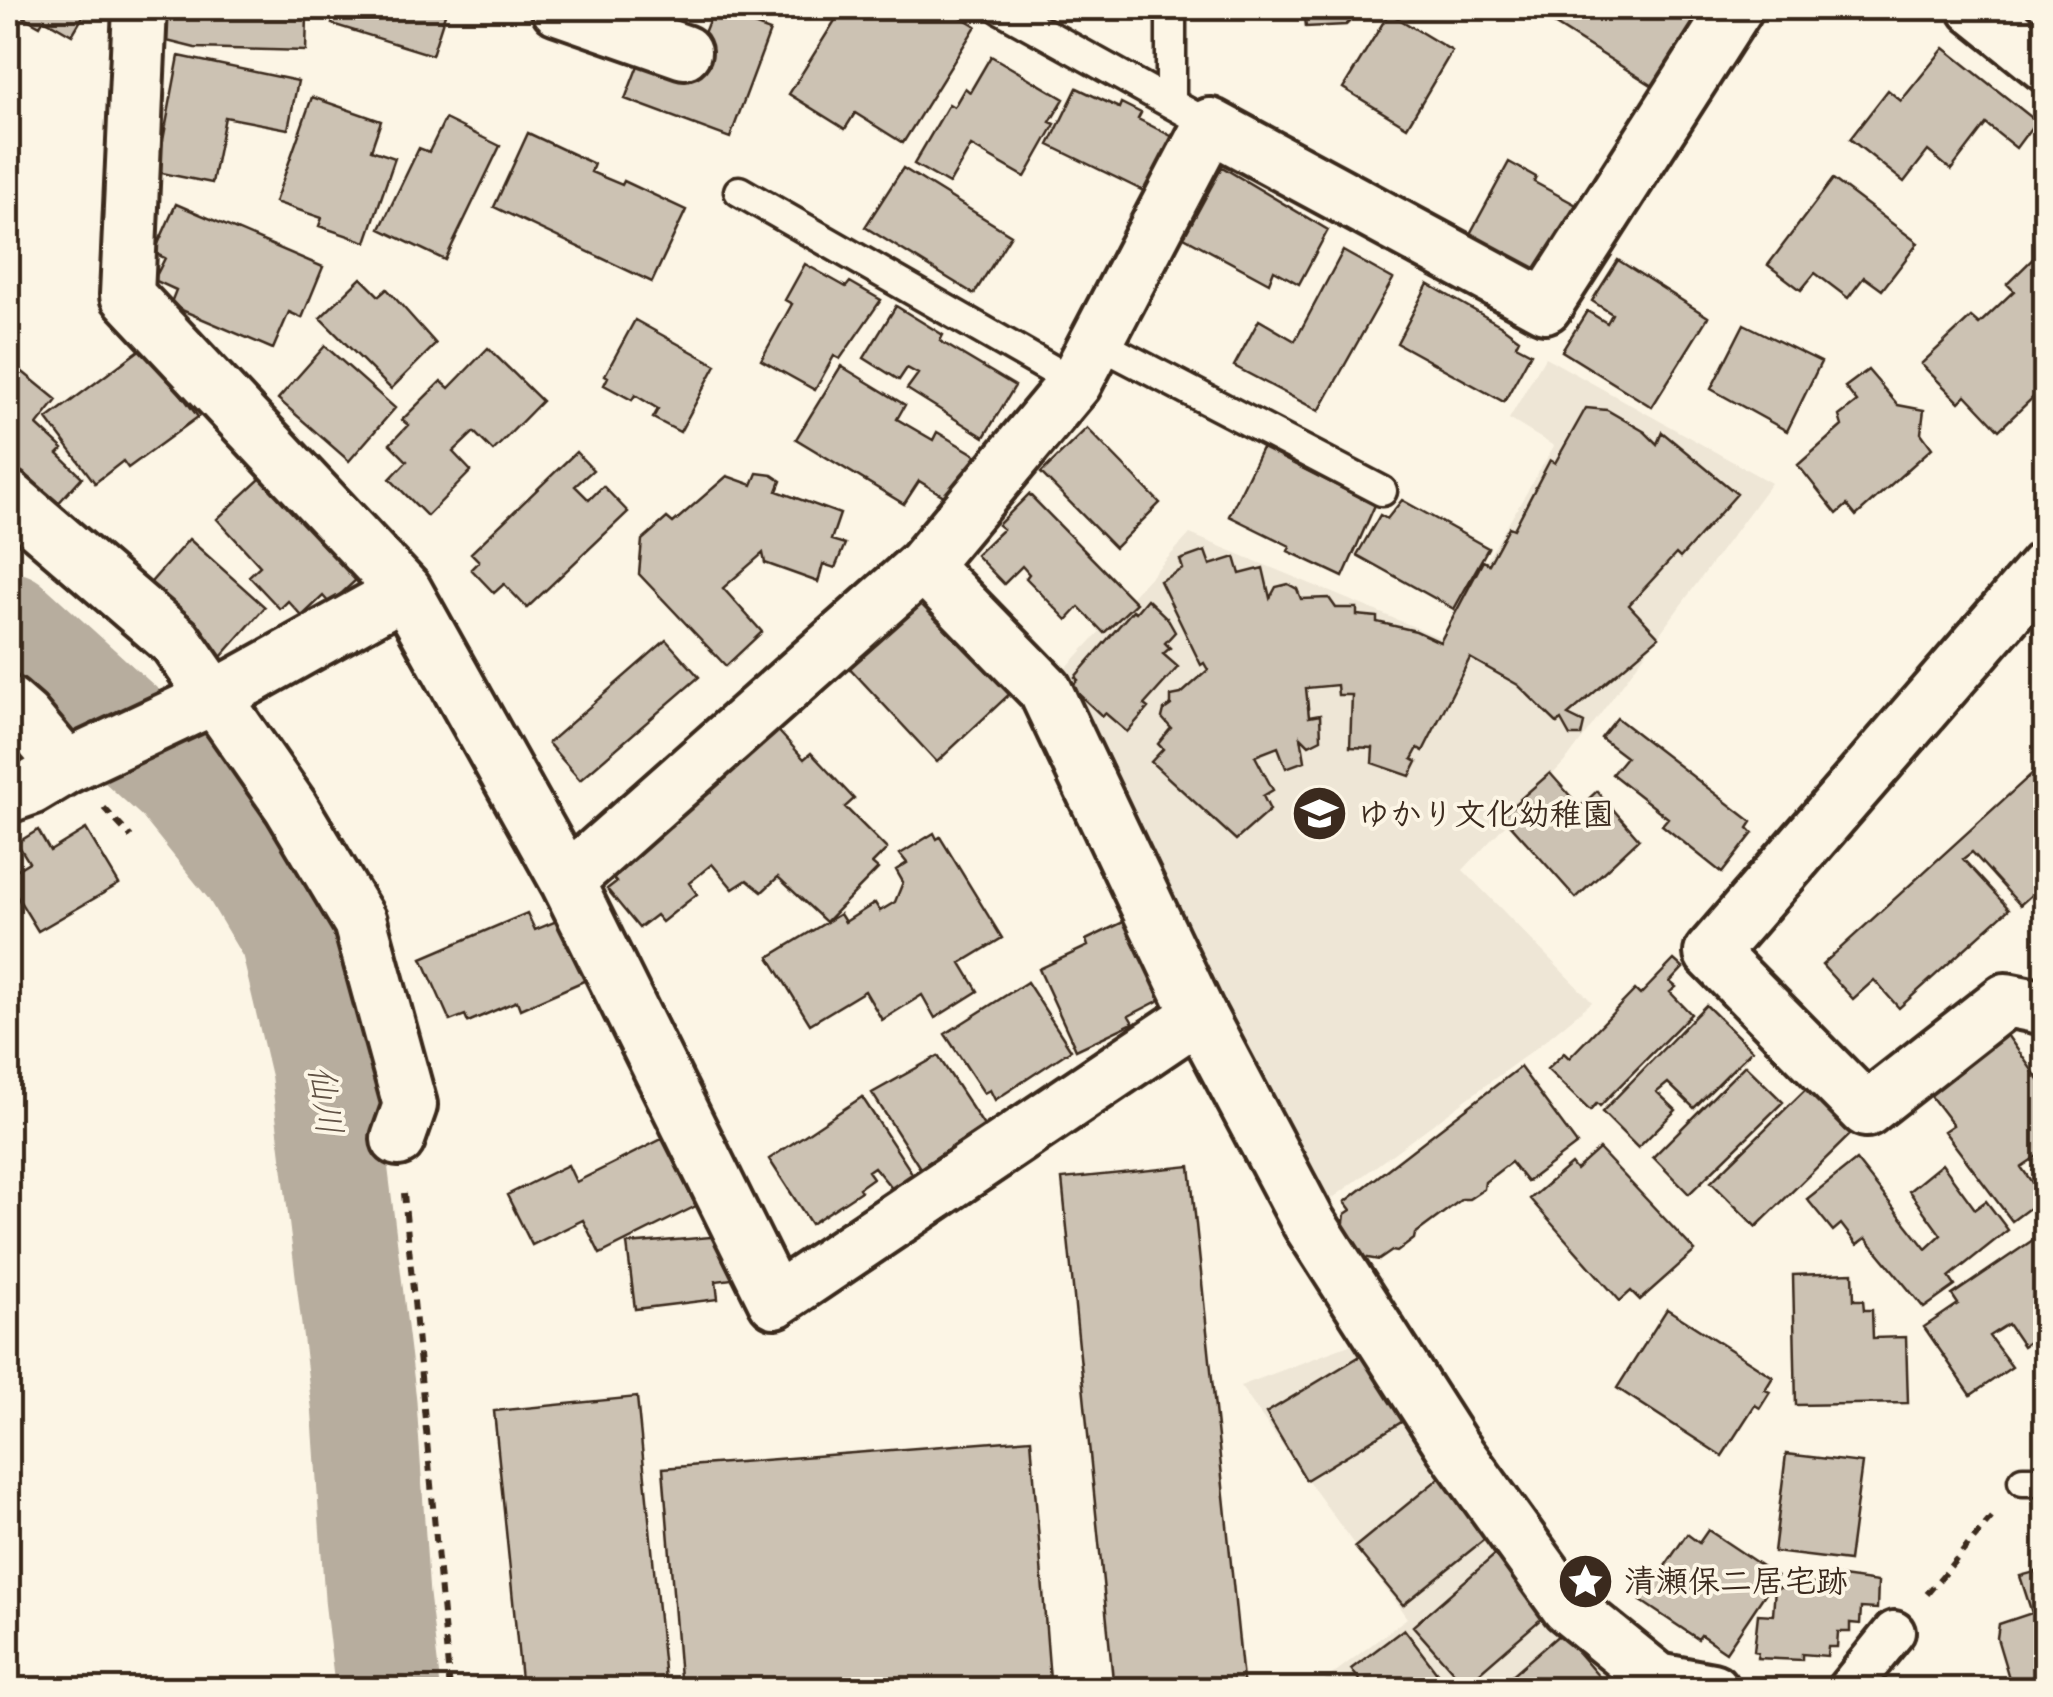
<svg xmlns="http://www.w3.org/2000/svg" width="2053" height="1697" viewBox="0 0 2053 1697" font-family="'Architects Daughter','Klee One',sans-serif">
	<style>
		.built { fill: #eee6d6 }
		.lines { fill: none; stroke-linecap: round; stroke-linejoin: round }
		.river { stroke: #b7ad9e; stroke-width: 105 }
		.building { fill: #ccc2b3; stroke: #3b2a1e; stroke-width: 2.5 }
		.service-casing { stroke: #3b2a1e; stroke-width: 35 }
		.pedestrian-casing { stroke: #3b2a1e; stroke-width: 48 }
		.minor-casing { stroke: #3b2a1e; stroke-width: 60 }
		.path { stroke: #3b2a1e; stroke-width: 6; stroke-dasharray: 10 8; stroke-linecap: butt }
		.service { stroke: #fcf5e5; stroke-width: 28 }
		.pedestrian { stroke: #fcf5e5; stroke-width: 40 }
		.minor { stroke: #fcf5e5; stroke-width: 52 }
		.labels { text-anchor: middle; stroke-width: 8; stroke-linejoin: round; paint-order: stroke }
		.poi-label { font-size: 32px; font-weight: bold; fill: #3b2a1e; stroke: #fcf5e5; text-anchor: start }
		.water-label { font-size: 35px; font-style: italic; fill: #605144; stroke: #fcf5e5 }
	</style>
	<rect width="100%" height="100%" fill="#fcf5e5"/>
	<filter id="ink" filterUnits="userSpaceOnUse"><feTurbulence type="fractalNoise" baseFrequency=".01" numOctaves="2"/><feDisplacementMap in="SourceGraphic" scale="20" xChannelSelector="R" yChannelSelector="G"/><feConvolveMatrix kernelMatrix="1 2 1 2 8 2 1 2 1" color-interpolation-filters="sRGB"/></filter>
	<g filter="url(#ink)">
		<path class="built" d="M1545 357 1771 483 1568 758 1463 870 1592 1002 1536 1048 1322 1206 1054 681 1190 534 1441 638 1554 446 1509 419Z
			M1368 1338 1656 1689H1313L1407 1618 1240 1386Z"/>
		<g class="lines">
			<path class="river" d="M8 624 179 779 251 868 292 937 323 1068 364 1403 377 1597 388 1690"/>
		</g>
		<path class="building" d="M8 8H88L72 35 44 19 40 26Z
			M156 8H313V15H307L306 51 195 48 155 38Z
			M337 8H447L432 55 332 24Z
			M850 8H946L976 26 903 143 855 113 845 129 789 94 839 14 845 16Z
			M1288 8H1364L1346 25 1306 27 1305 17 1289 18Z
			M1387 8H1464L1465 15 1409 17V11L1388 12Z
			M1553 8H1678L1700 21 1658 89 1546 19Z
			M713 10 770 31 730 138 625 99 647 42 694 59Z
			M1389 13 1452 51 1407 127 1343 88Z
			M1944 48 2036 121 2016 148 1986 124 1951 170 1928 151 1904 182 1850 139 1888 90 1901 101Z
			M179 56 298 81 288 129 225 117 212 183 157 172Z
			M991 56 1064 99 1050 122 1055 124 1025 177 971 146 949 184 914 164 949 104 954 107 965 88 970 92Z
			M1077 88 1119 108 1121 103 1141 113 1138 119 1179 140 1152 195 1049 145Z
			M312 97 381 121 371 150 395 158 366 242 319 226 322 218 275 202Z
			M445 119 500 146 445 260 380 229 419 148 429 152Z
			M528 133 594 164 591 172 622 185 624 181 686 210 652 282 494 207Z
			M1509 162 1536 177 1534 182 1580 207 1538 285 1464 245Z
			M1222 167 1328 230 1299 284 1274 270 1269 283 1184 237Z
			M903 168 1011 235 974 294 865 227Z
			M1833 179 1918 243 1882 290 1864 277 1848 298 1815 273 1801 290 1768 265Z
			M176 204 323 267 302 318 289 312 273 349 170 305 176 290 154 280 165 258 154 253Z
			M2046 246V385L1999 430 1966 395 1959 402 1921 364 1971 317 1979 324 2014 291 2007 284Z
			M1343 251 1393 279 1319 411 1234 366 1259 320 1295 341Z
			M1618 260 1708 317 1652 407 1562 351 1587 311 1607 323 1612 314 1592 301Z
			M805 264 846 287 850 282 881 300 840 359 834 356 815 390 761 360 792 304 785 300Z
			M361 278 379 296 387 289 436 344 391 389 320 318Z
			M1428 284 1500 325 1519 339 1516 345 1531 353 1504 402 1397 343Z
			M896 306 943 335 940 341 1015 386 984 437 907 389 918 374 907 368 899 380 864 358Z
			M635 320 716 365 680 432 653 418 658 409 635 395 632 400 604 385 608 377 605 375Z
			M1744 324 1821 362 1787 431 1711 389Z
			M145 346 198 417 128 468 123 461 95 483 47 419Z
			M325 346 395 408 349 461 278 399Z
			M488 348 542 401 493 451 474 432 453 452 471 471 427 516 390 479 407 461 390 444 408 425 402 420 441 381 449 388Z
			M8 360 57 400 37 425 63 449 58 454 82 477 54 508 8 470Z
			M841 366 905 405 897 419 933 440 937 432 984 460 957 504 919 481 904 504 796 439Z
			M1868 370 1898 405 1924 410 1921 433 1932 448 1856 516 1847 505 1837 514 1798 465 1842 426 1839 416 1857 402 1845 387Z
			M1586 408 1607 410 1645 432 1657 444 1662 432 1737 494 1680 558 1676 554 1629 605 1659 637 1568 715 1584 723 1581 736H1570L1561 720 1557 723 1518 685 1470 658 1423 751 1418 748 1412 759 1417 762 1410 776 1372 763 1373 748 1350 747 1352 695H1338L1337 685 1306 688 1309 717 1320 715 1321 739 1309 745 1301 737 1305 761 1286 768 1278 747 1255 756 1273 790 1263 796 1270 810 1236 840 1151 762 1163 749 1158 744 1171 728 1162 718 1164 710 1171 705V696L1181 694 1208 670 1204 663 1201 665 1160 581 1183 569 1180 560 1205 551 1210 565 1235 557 1240 574 1263 568 1270 598 1276 587 1288 584 1297 589 1301 599 1329 598 1336 608H1357V615L1377 617V622L1416 631 1440 642 1483 561 1489 564 1509 527 1514 529 1550 460 1555 463Z
			M1087 428 1160 503 1115 548 1041 473Z
			M1262 448 1375 505 1343 577 1288 551 1290 546 1229 516Z
			M576 452 593 470 575 486 589 500 603 486 628 512 527 608 504 584 494 593 471 569 479 561 471 553Z
			M757 473 772 475 781 481 777 491 840 514 831 540 845 544 835 568 823 564 818 582 765 563 763 553 723 588 762 632 726 666 639 574 642 540 667 518 673 523 727 476 752 485Z
			M261 478 356 580 330 604 323 596 302 616 288 601 280 609 249 576 260 566 217 519Z
			M1029 494 1136 603 1104 633 1079 607 1067 620 1026 578 1029 574 1022 566 1004 584 976 555 1003 529 998 525Z
			M1402 500 1488 548 1454 609 1357 555 1380 515 1387 519Z
			M189 539 265 607 221 657 145 589Z
			M921 595 1014 690 937 762 846 664Z
			M1147 599 1167 618 1175 632 1165 643 1170 648 1163 654 1178 667 1144 705 1148 708 1127 732 1105 713 1102 716 1071 687 1078 680 1075 677 1133 610 1136 612Z
			M666 640 699 677 580 780 548 743Z
			M1617 718 1752 822 1748 828 1753 833 1722 873 1662 825 1668 818 1612 774 1626 757 1601 738Z
			M773 725 804 759 811 753 854 799 845 807 887 849 872 864 878 869 826 922 778 877 762 892 747 880 733 889 712 864 689 883 697 894 662 922 656 915 639 928 607 889 616 882 609 874Z
			M2046 761V882L2020 905 1972 852 1963 859 2009 909 1899 1008 1874 980 1853 999 1822 965Z
			M1550 773 1580 807 1597 791 1639 839 1576 898 1502 815Z
			M86 829 119 884 38 931 8 882V875L29 862 17 843 38 830 50 851Z
			M934 833 937 839 940 837 1002 938 961 963 978 991 935 1018 922 995 882 1020 865 991 810 1024 769 957 840 914 845 922 875 903 880 911 895 902 903 882 896 870 907 863 900 854Z
			M1144 912 1179 990 1129 1016 1133 1023 1076 1050 1039 969 1088 946 1086 940Z
			M527 913 535 930 559 920 586 980 520 1009 517 1001 468 1022 465 1015 450 1021 422 958Z
			M1674 960 1683 968 1670 982 1676 987 1670 992 1691 1014 1600 1106 1597 1103 1590 1111 1547 1069 1564 1053 1569 1058 1635 990 1640 995Z
			M1027 982 1071 1050 995 1100 990 1090 984 1093 945 1034Z
			M1706 1005 1752 1050 1694 1108 1668 1083 1657 1092 1676 1110 1638 1148 1602 1112Z
			M2000 1025 2046 1090V1126L2041 1129 2046 1136V1150L2021 1167 2043 1198 2012 1221 1944 1131 1953 1125 1924 1087Z
			M938 1056 984 1126 920 1168 872 1093Z
			M1745 1065 1783 1102 1689 1194 1653 1157Z
			M1520 1067 1577 1144 1527 1182 1511 1162 1485 1182 1484 1189 1469 1199H1462L1415 1234 1414 1239 1397 1252 1392 1251 1379 1260 1362 1257 1343 1230 1345 1214 1351 1210 1345 1202Z
			M1812 1083 1857 1128 1756 1227 1711 1182Z
			M862 1097 916 1179 895 1192 874 1167 868 1171 873 1178 859 1188 861 1191 811 1224 769 1159Z
			M662 1139 696 1206 600 1254 583 1220 532 1245 507 1195 568 1165 576 1182Z
			M1599 1149 1695 1251 1640 1300 1631 1291 1620 1301 1530 1199 1571 1164 1576 1170Z
			M1856 1160 1926 1249 1941 1235 1909 1191 1942 1164 1975 1209 1986 1201 2008 1230 1949 1277 1955 1286 1924 1308 1866 1238 1857 1245 1841 1224 1833 1231 1807 1199Z
			M1190 1166 1244 1690H1114L1062 1179Z
			M2046 1231V1330L2023 1346 2008 1324 1989 1336 2012 1367 1971 1395 1924 1327 1958 1304 1952 1295Z
			M735 1235 740 1278 716 1281 718 1299 635 1309 627 1244Z
			M1853 1273 1854 1300H1863L1864 1310H1872L1873 1338 1906 1337 1908 1403 1796 1405 1793 1275Z
			M1667 1309 1773 1377 1765 1390 1770 1392 1760 1408 1755 1405 1722 1456 1617 1388Z
			M1372 1349 1413 1415 1306 1480 1266 1413Z
			M637 1397 666 1690H522L494 1411Z
			M1031 1439 1050 1680 930 1690H681L663 1468Z
			M1786 1454 1862 1463 1849 1561 1774 1552Z
			M1443 1475 1491 1534 1403 1605 1355 1547Z
			M1708 1530 1777 1576 1726 1652 1701 1635 1698 1639 1641 1601 1687 1534 1699 1543Z
			M1497 1553 1549 1612 1465 1685 1413 1626Z
			M2046 1569V1678L2012 1688 1997 1638 1999 1624 2032 1613 2020 1576Z
			M1828 1575 1878 1582 1877 1609 1861 1608 1860 1624 1850 1623V1632H1838L1837 1647H1828L1827 1656 1802 1654V1660L1757 1658 1758 1652 1754 1651 1758 1614 1773 1615 1775 1587 1813 1591V1584L1827 1585Z
			M1404 1629 1450 1690H1367L1351 1669Z
			M1561 1633 1607 1686 1602 1690H1495Z"/>
		<g class="lines">
			<defs>
				<path id="service" d="M1171 8V103
					M1001 9 1210 125
					M739 191 1075 383
					M1098 343 1382 491
					M2023 1481H2046"/>
				<path id="pedestrian" d="M1847 1690 1894 1632"/>
				<path id="minor" d="M140 8 127 295 405 591 567 881 775 1301 1199 1015
					M558 8 684 52
					M1975 8 2046 65
					M8 497 176 642 291 807 360 922 410 1105 398 1139
					M923 565 1045 690 1199 1015 1309 1223 1452 1446 1568 1607 1658 1680 1712 1690
					M2046 566 1711 953 1866 1110 2006 1000 2046 1008
					M8 703 24 717 66 767
					M8 796 31 788 66 767 215 697 405 591
					M567 881 923 565 1075 383 1210 125 1545 306 1736 8"/>
			</defs>
			<use href="#service" class="service-casing"/>
			<use href="#pedestrian" class="pedestrian-casing"/>
			<use href="#minor" class="minor-casing"/>
			<path class="path" d="M104 808 131 837
				M404 1193 450 1690
				M1927 1594 1996 1512"/>
			<use href="#service" class="service"/>
			<use href="#pedestrian" class="pedestrian"/>
			<use href="#minor" class="minor"/>
		</g>
	</g>
	<defs>
		<symbol id="school-disc" viewBox="-11 -11 22 22"><circle r="9.5" fill="#3b2a1e" stroke="#fcf5e5"/><path d="M0-5L7-2L0 1L-7-2ZM-4 1L0 2.5L4 1V4Q0 6-4 4Z" fill="#fff"/></symbol>
		<symbol id="sight-disc" viewBox="-11 -11 22 22"><circle r="9.5" fill="#3b2a1e" stroke="#fcf5e5"/><path d="M0-6L1.8-2.2L6-1.7L2.9 1.2L3.7 5.4L0 3.3L-3.7 5.4L-2.9 1.2L-6-1.7L-1.8-2.2Z" fill="#fff"/></symbol>
	</defs>
	<g fill-rule="evenodd">
		<use href="#school-disc" x="1288" y="782" width="63" height="63"/>
		<use href="#sight-disc" x="1554" y="1550" width="63" height="63"/>
	</g>
	<g class="labels">
		<g class="poi-label">
			<text x="1358" y="825">ゆかり文化幼稚園</text>
			<text x="1624" y="1592">清瀬保二居宅跡</text>
		</g>
		<g class="water-label">
			<text transform="translate(326 1100) rotate(82)" y="12">仙川</text>
		</g>
	</g>
	<rect width="2053" height="1697" fill="none" stroke="#fcf5e5" stroke-width="40"/>
	<rect x="20" y="20" width="2013" height="1657" fill="none" stroke="#3b2a1e" stroke-width="4" filter="url(#ink)"/>
</svg>
